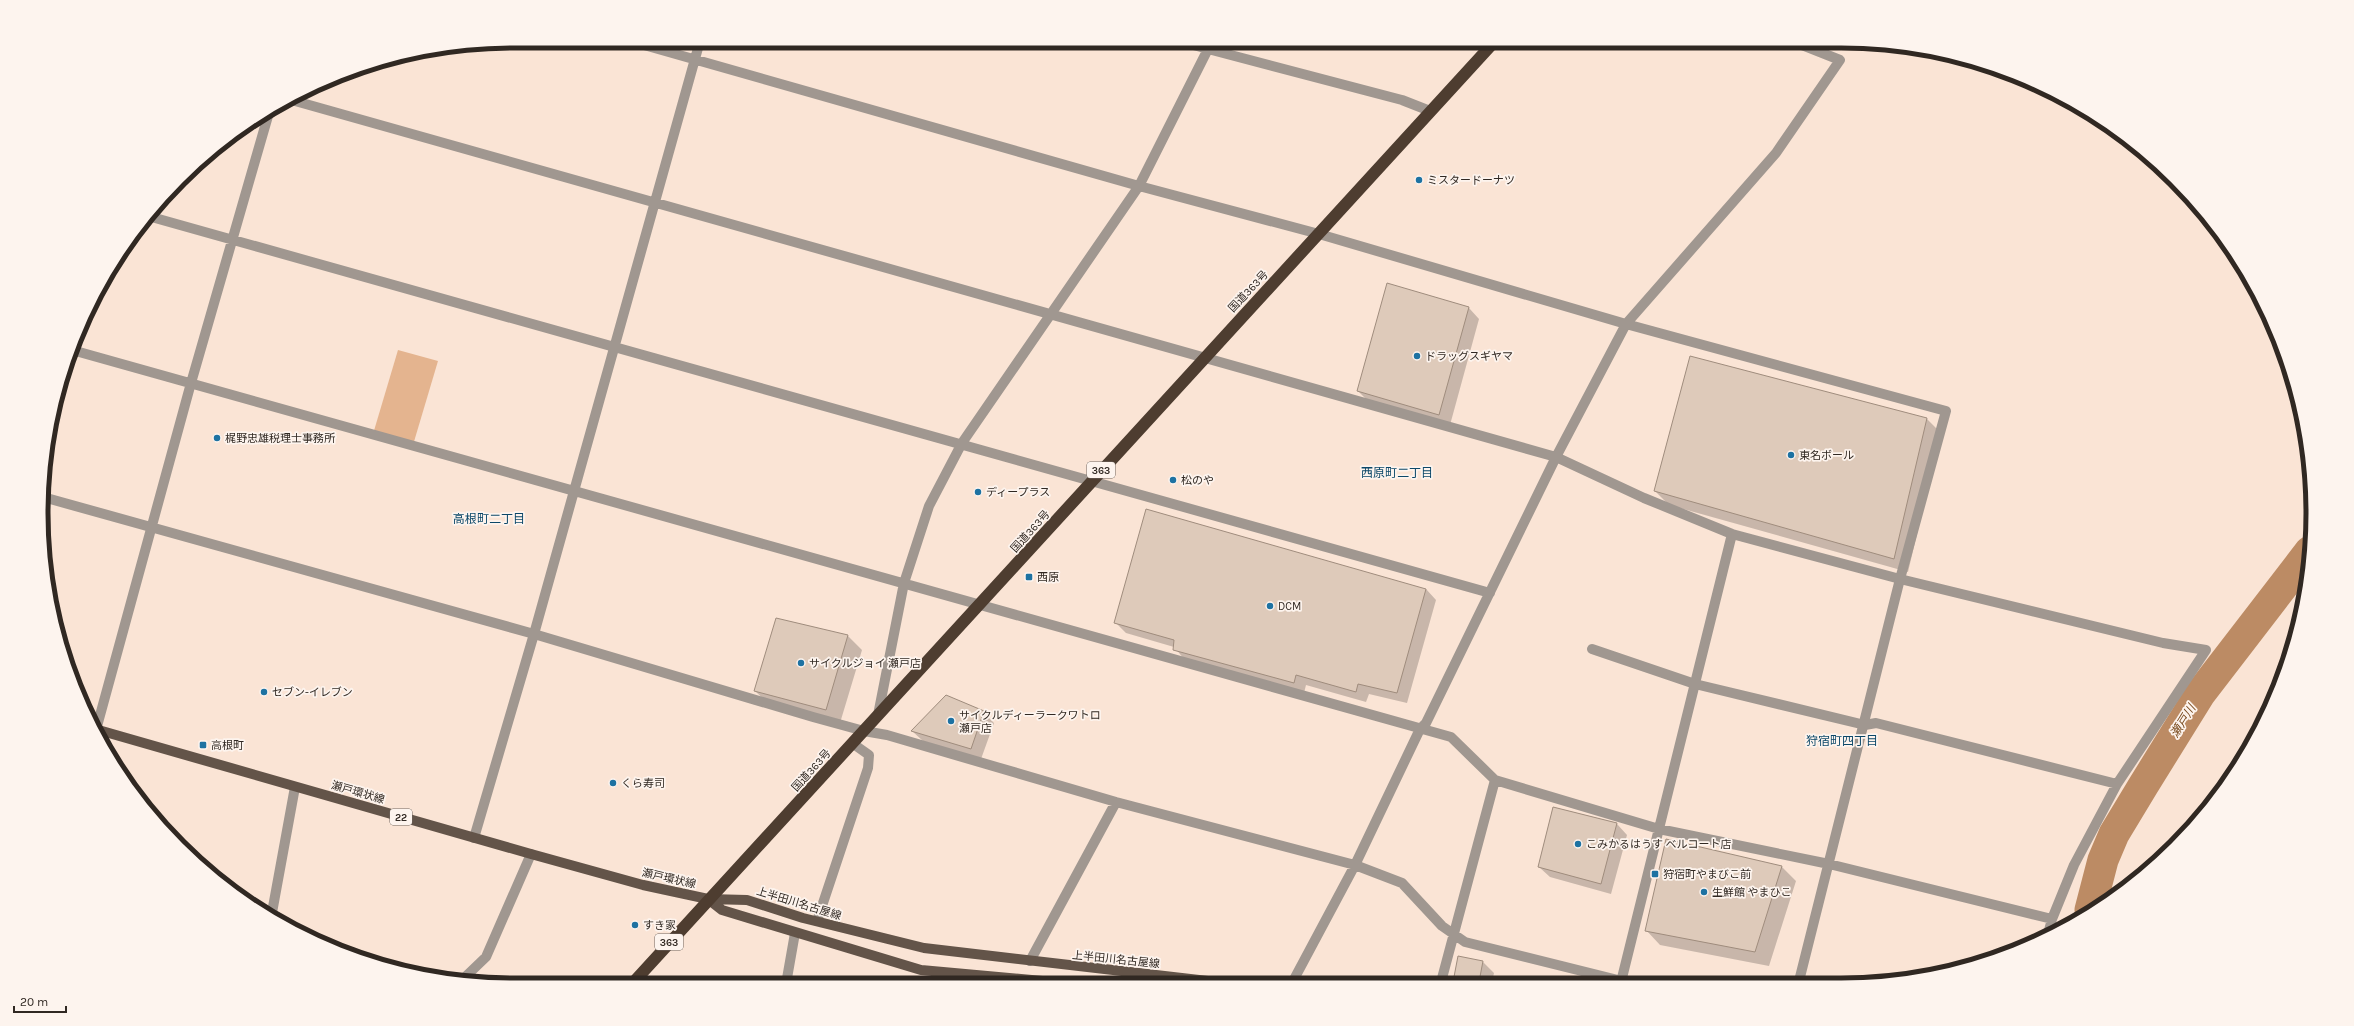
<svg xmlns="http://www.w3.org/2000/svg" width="2354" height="1026" viewBox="0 0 2354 1026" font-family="Karla,'Noto Sans JP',sans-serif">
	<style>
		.green { fill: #e4b48f }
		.shadow { fill: #0003 }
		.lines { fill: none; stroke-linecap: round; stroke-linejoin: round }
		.river { stroke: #bc8b64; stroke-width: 31 }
		.building { fill: #decaba; stroke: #9f8c7d }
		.minor { stroke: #a09790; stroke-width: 10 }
		.major { stroke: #635449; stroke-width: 10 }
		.highway { stroke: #4e3d30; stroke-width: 12 }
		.poi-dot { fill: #1d72a2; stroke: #fdf4ee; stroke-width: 1.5 }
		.labels { text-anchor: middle; stroke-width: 3.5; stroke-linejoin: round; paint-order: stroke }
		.shield { fill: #fdf4ee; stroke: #6e655f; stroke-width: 1 }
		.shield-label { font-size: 10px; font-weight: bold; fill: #302822 }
		.poi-label { font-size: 11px; fill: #302822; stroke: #fdf4ee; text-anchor: start }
		.street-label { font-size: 11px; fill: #302822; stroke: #fdf4ee }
		.neighbourhood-label { font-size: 12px; fill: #0b4768; stroke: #fdf4ee }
		.water-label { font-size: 12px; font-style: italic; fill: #77471a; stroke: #fdf4ee }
		.rim { fill: none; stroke: #302822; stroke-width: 5 }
	</style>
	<rect width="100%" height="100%" fill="#fae4d5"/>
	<path class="green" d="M398 350 438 361 413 445 373 434Z"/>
	<path class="shadow" d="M1388 285 1469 308 1479 319 1450 425 1368 401 1358 391Z
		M1927 419 1941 433 1908 572 1669 505 1655 491Z
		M1426 589 1436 600 1407 703 1369 694 1366 702 1306 685 1304 693 1185 660 1174 647 1126 633 1115 622Z
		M848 636 862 650 840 723 770 705 755 691Z
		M983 712 994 723 981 759 923 741 912 731Z
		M1554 809 1617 824 1627 835 1611 894 1550 877 1539 867Z
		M1782 867 1796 881 1769 966 1660 945 1646 930Z
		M1459 958 1483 962 1494 973 1492 982H1454Z"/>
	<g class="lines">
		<path class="river" d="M2090 910 2103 860 2114 834 2143 786 2200 694 2310 551"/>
	</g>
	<path class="building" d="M1387 283 1469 307 1439 415 1357 391Z
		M1690 356 1927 418 1894 559 1654 491Z
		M1146 509 1426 589 1397 693 1358 684 1356 692 1296 675 1294 683 1173 650 1174 640 1114 623Z
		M776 618 848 635 826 710 754 691Z
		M946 695 984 711 971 749 911 731Z
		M1553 807 1617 823 1601 884 1538 867Z
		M1666 839 1782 866 1755 952 1645 931Z
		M1458 956 1483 961 1479 982H1453Z"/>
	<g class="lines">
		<path class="minor" d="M630 41 1139 186 1319 234 1626 324 1946 411 1900 579 1799 981
			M1211 41 1208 49 1402 100 1430 111
			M288 99 1556 457 1644 498 1732 534 1900 579 2163 643 2206 650 2117 784 2074 865 2052 919 2048 934
			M148 216 1490 593
			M72 350 1451 737 1495 780 1659 829 1829 864 2052 919
			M43 497 534 634 813 717 864 731 887 735 1116 802 1355 865 1402 883 1442 926 1465 942 1626 982
			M1592 649 1695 684 1865 725 1876 723 2117 784
			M878 715 904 583 929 506 962 443 1139 186 1208 49 1179 41
			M96 730 191 383 270 109
			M474 838 534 634 700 41
			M271 918 295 787
			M817 921 868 768 869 755 852 743
			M1030 961 1116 802
			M462 980 486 957 531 854
			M1441 982 1495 780
			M1621 982 1732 534
			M1292 983 1355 865 1420 729 1426 723 1556 457 1626 324 1776 153 1840 60 1792 41
			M786 984 795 933"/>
		<path class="major" d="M95 729 531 854 643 885 708 899 747 900 803 918 924 948 1225 983
			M708 899 722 910 921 970 1064 983"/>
		<path class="highway" d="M631 985 1495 41"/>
	</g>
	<g class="poi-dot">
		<circle cx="1419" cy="180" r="4"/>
		<circle cx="1417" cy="356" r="4"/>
		<circle cx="217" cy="438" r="4"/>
		<circle cx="1791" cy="455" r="4"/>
		<circle cx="1173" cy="480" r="4"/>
		<circle cx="978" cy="492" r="4"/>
		<rect x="1025" y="573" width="8" height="8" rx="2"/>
		<circle cx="1270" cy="606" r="4"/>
		<circle cx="801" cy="663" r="4"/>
		<circle cx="264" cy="692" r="4"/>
		<circle cx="951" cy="721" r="4"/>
		<rect x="199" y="741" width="8" height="8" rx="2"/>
		<circle cx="613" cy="783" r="4"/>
		<circle cx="1578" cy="844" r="4"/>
		<rect x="1651" y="870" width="8" height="8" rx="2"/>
		<circle cx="1704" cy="892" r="4"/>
		<circle cx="635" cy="925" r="4"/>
	</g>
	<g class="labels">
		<g class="shield">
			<rect x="1087" y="462" width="28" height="16" rx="3"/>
			<rect x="390" y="809" width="22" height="16" rx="3"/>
			<rect x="655" y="934" width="28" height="16" rx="3"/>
		</g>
		<g class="shield-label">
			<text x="1101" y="474">363</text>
			<text x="401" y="821">22</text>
			<text x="669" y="946">363</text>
		</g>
		<g class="poi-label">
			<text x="1427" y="184">ミスタードーナツ</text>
			<text x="1425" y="360">ドラッグスギヤマ</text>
			<text x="225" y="442">梶野忠雄税理士事務所</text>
			<text x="1799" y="459">東名ボール</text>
			<text x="1181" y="484">松のや</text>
			<text x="986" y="496">ディープラス</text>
			<text x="1037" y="581">西原</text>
			<text x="1278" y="610">DCM</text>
			<text x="809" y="667">サイクルジョイ 瀬戸店</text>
			<text x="272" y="696">セブン-イレブン</text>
			<text x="959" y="719">サイクルディーラークワトロ<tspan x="959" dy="13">瀬戸店</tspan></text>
			<text x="211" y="749">高根町</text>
			<text x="621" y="787">くら寿司</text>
			<text x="1586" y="848">こみかるはうす ベルコート店</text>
			<text x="1663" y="878">狩宿町やまびこ前</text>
			<text x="1712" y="896">生鮮館 やまひこ</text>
			<text x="643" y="929">すき家</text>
		</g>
		<g class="street-label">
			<text transform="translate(1248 291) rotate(-47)" y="4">国道363号</text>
			<text transform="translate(1030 531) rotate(-48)" y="4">国道363号</text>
			<text transform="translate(811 770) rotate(-48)" y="4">国道363号</text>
			<text transform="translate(358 792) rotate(16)" y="4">瀬戸環状線</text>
			<text transform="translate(669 878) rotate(13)" y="4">瀬戸環状線</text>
			<text transform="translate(799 903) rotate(17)" y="4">上半田川名古屋線</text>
			<text transform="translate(1116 959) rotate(6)" y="4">上半田川名古屋線</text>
		</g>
		<g class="neighbourhood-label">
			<text x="1397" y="477">西原町二丁目</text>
			<text x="489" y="523">高根町二丁目</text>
			<text x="1842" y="745">狩宿町四丁目</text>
		</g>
		<g class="water-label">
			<text transform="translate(2183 721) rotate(-58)" y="4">瀬戸川</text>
		</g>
	</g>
	<path d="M0 0H2354V1026H0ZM513 48H1841A465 465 0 0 1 2306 513V513A465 465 0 0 1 1841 978H513A465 465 0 0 1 48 513V513A465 465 0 0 1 513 48Z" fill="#fdf4ee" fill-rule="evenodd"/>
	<path class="rim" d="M513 48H1841A465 465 0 0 1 2306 513V513A465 465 0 0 1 1841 978H513A465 465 0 0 1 48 513V513A465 465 0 0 1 513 48Z"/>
	<path d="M14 1006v6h52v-6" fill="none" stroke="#302822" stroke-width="2"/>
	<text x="20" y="1006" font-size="12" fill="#302822" stroke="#fdf4ee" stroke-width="3" paint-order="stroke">20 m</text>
</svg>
